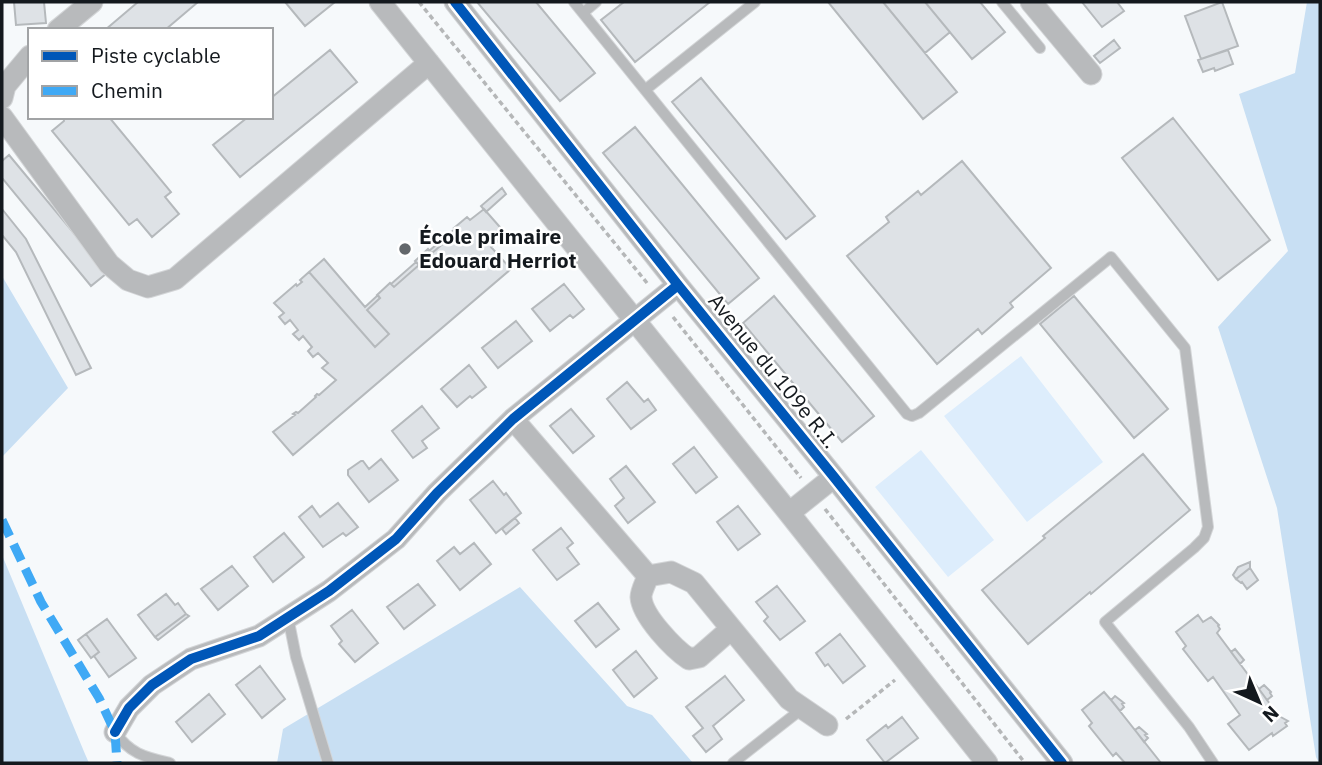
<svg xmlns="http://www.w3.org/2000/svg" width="1322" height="765" viewBox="0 0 1322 765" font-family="'IBM Plex Sans',sans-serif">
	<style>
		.green { fill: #ddedfc }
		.forest { fill: #c8dff3 }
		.building { fill: #dee2e6; stroke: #b5b9bc; stroke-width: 2 }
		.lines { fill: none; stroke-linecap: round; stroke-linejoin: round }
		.service-casing { stroke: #d3d5d7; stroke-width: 12 }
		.minor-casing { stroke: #d3d5d7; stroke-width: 23 }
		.path { stroke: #b5b7b8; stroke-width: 3.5; stroke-dasharray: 5 3.5; stroke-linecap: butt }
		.service { stroke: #b8babc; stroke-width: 10 }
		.minor { stroke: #b8babc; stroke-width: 21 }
		.quiet { stroke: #3fa9f5; stroke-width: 9; stroke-dasharray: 18 9; stroke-linecap: butt }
		.cycleway-casing { stroke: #fff; stroke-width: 15 }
		.cycleway { stroke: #0057b8; stroke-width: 10 }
		.poi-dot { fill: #63676b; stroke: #fff; stroke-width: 2.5 }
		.labels { text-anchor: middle; stroke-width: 5; stroke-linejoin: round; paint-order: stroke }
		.poi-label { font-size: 21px; font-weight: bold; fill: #14191e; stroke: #fff; text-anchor: start }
		.street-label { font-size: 21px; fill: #14191e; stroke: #fff }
	</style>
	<rect width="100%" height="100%" fill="#f6f9fb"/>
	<path class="green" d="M1021 356 1103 462 1027 522 944 416Z
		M921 450 994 540 948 577 875 487Z"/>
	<path class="forest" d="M1307 2H1320V763H1319L1316 757 1277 508 1218 327 1288 251 1239 94 1295 73Z
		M2 276 68 388 2 457Z
		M2 555 85 754 89 763H2Z
		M520 587 627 706 652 715 693 763H277L283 729Z"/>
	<path class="building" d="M14 2H44L46 23 16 25Z
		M138 2H198L165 30H105Z
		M285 2H335L305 26Z
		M477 2H536L595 73 560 101Z
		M624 2H710L635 62 601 20Z
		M828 2H883L957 92 923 119Z
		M883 2H925L950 32 925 53Z
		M925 2H980L1005 32 972 59Z
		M1082 2H1117L1124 11 1102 27Z
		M1222 2 1238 46 1201 59 1185 16Z
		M1114 40 1120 48 1100 63 1094 56Z
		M330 50 357 82 240 177 213 145 248 117H271V98Z
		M1228 50 1233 64 1215 71 1214 68 1203 72 1198 60Z
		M701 78 815 216 786 239 672 102Z
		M63 117H109L171 192 165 197 179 214 152 237 137 219 129 225 52 131 64 121Z
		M1173 118 1270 240 1218 280 1122 158Z
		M635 127 759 278 728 304 603 153Z
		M9 155 107 273 91 286 2 178V161Z
		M962 161 1051 268 1010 303 1013 307 982 334 978 329 937 364 847 256 889 222 886 217 918 191 921 195Z
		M502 188 506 194 486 212 481 206Z
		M2 209 26 239 91 368 76 375 16 252 2 235Z
		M484 209 506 234 491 247 511 269 293 455 273 432 295 415 293 414 296 412 298 413 316 397 315 396 317 394 319 395 336 380 322 368 328 363 318 353 313 357 308 351 312 347 303 336 299 340 293 334 298 330 290 320 285 324 279 317 284 313 274 303 296 284 297 286 302 282 300 280 309 272 375 347 389 334 367 310 380 298 377 295 390 283 394 287 419 265 415 261 428 249 432 253 458 231 454 228 467 217 470 220Z
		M455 229 458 231 432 253 429 251Z
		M324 259 365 307 378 295 380 298 367 310 389 334 375 347 309 272Z
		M416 262 419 265 394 287 391 284Z
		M564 284 584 309 573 318 570 315 550 331 532 309Z
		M774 296 874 416 842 442 743 323Z
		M1074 296 1168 409 1134 438 1040 324Z
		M516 321 532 341 498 368 482 348Z
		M469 365 486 387 472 398 470 396 457 407 441 389Z
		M627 382 644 402 648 399 656 410 631 429 607 399Z
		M422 406 439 428 422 441 427 448 413 458 392 431Z
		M571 409 594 436 573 453 550 426Z
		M694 447 717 477 696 493 673 464Z
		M1143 454 1190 510 1091 594 1090 592 1028 644 982 590 1045 538 1043 536Z
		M381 459 398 480 369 502 348 475V470L361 461H363L369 469Z
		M626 466 655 502 628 523 615 506 624 498 610 479Z
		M493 481 504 495 506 493 521 513 496 533 470 500Z
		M338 503 358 527 346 536 343 533 323 547 299 517 312 506 320 517Z
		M738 506 760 534 738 550 717 522Z
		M515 518 519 523 506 534 502 529Z
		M561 528 573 543 567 548 579 564 557 580 533 550Z
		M284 533 304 557 273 582 254 557Z
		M474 543 491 564 460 590 437 561 454 547 460 554Z
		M1250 562V568L1236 579 1233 575 1238 567Z
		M232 566 248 586 218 610 201 589Z
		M1250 568 1258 580 1247 589 1242 582 1241 583 1236 579Z
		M418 584 435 605 404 629 387 607Z
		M777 586 805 621 780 640 764 621 768 617 756 602Z
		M166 594 175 605 178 603 186 614 155 637 138 615Z
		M598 603 619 629 596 647 575 621Z
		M352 610 378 643 355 662 339 644 342 641 331 626Z
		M186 614 189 616 158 640 155 637Z
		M1198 615 1203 622 1211 617 1219 625 1218 626 1220 629 1217 633 1279 716 1288 721 1285 723 1287 726 1273 736 1272 733 1249 750 1228 724 1240 715 1213 677 1208 681 1183 649 1186 646 1176 632Z
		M107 619 136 658 109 677 94 656 99 652 86 634Z
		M86 634 99 652 91 658 78 640Z
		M840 634 865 666 843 683 828 664 825 666 816 653Z
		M1235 649 1244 660 1240 664 1231 652Z
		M636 651 657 678 634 697 613 670Z
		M260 666 285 699 262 718 236 685Z
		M725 676 744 700 713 726 722 739 706 752 693 736 703 728 686 707Z
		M1264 685 1271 692 1270 693 1272 696 1267 700 1259 689Z
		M1104 692 1111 700 1161 763H1125L1116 753 1113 756 1089 726 1092 723 1082 710Z
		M209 694 225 714 192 742 176 722Z
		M1115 696 1124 703 1122 704 1124 707 1120 711 1111 700Z
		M902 717 918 738 885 763 867 740 886 725 888 728Z
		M1139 727 1147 734 1145 735 1148 738 1144 742 1135 730Z"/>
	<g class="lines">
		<defs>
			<path id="service" d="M574 2 907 414 912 416 919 413 1111 257 1185 348 1208 527 1204 538 1194 548 1105 622 1189 727 1213 763
				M1002 2 1040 48
				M583 13 596 2
				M645 90 755 2
				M288 617 296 657 328 763
				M115 732C130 754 145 757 170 763
				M733 763 803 708"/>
			<path id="minor" d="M380 2 789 513 987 763
				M455 2 678 285 834 477 1062 763
				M1031 2 1091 74
				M58 30 92 2
				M2 98 5 86 30 56
				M2 117 109 264 128 280 148 287 175 279 429 63
				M513 419 648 576 671 572 694 583 789 699 827 725
				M789 513 834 477
				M648 576C646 582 641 591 641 597 642 616 674 649 689 659L699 657 731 629
				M115 732 129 708 152 685 191 659 259 636 329 591 396 539 437 493 513 419 678 285"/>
		</defs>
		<use href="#service" class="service-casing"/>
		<use href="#minor" class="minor-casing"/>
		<path class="path" d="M419 2 647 283
			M673 317 801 478
			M825 509 1025 763
			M846 719 895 680"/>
		<use href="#service" class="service"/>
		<use href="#minor" class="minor"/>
		<path class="quiet" d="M2 520 41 602 99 698 115 732 117 763"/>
		<defs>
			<path id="cycleway" d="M455 2 678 285 834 477 1062 763
				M115 732 129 708 152 685 191 659 259 636 329 591 396 539 437 493 513 419 678 285"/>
		</defs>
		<use href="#cycleway" class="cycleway-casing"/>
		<use href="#cycleway" class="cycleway"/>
	</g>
	<circle class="poi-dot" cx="405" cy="249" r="7"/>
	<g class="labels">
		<g class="poi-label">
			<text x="419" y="244">École primaire<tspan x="419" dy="24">Edouard Herriot</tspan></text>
		</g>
		<g class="street-label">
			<text transform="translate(773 371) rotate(51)" y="7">Avenue du 109e R.I.</text>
		</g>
	</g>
	<rect width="1322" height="765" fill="none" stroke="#14191e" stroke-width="7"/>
	<rect x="28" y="28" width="245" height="91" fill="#ffffff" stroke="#a1a3a5" stroke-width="2"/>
	<rect x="42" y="51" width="35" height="10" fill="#0057b8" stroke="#a1a3a5" stroke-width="2"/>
	<text x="91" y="63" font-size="21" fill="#14191e">Piste cyclable</text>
	<rect x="42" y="86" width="35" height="10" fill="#3fa9f5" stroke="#a1a3a5" stroke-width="2"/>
	<text x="91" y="98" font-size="21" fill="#14191e">Chemin</text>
	<g transform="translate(1259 702) rotate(136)" stroke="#ffffff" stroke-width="5" paint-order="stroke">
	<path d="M0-5L12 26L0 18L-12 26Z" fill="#14191e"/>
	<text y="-10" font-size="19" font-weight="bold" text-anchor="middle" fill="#14191e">N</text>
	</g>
</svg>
